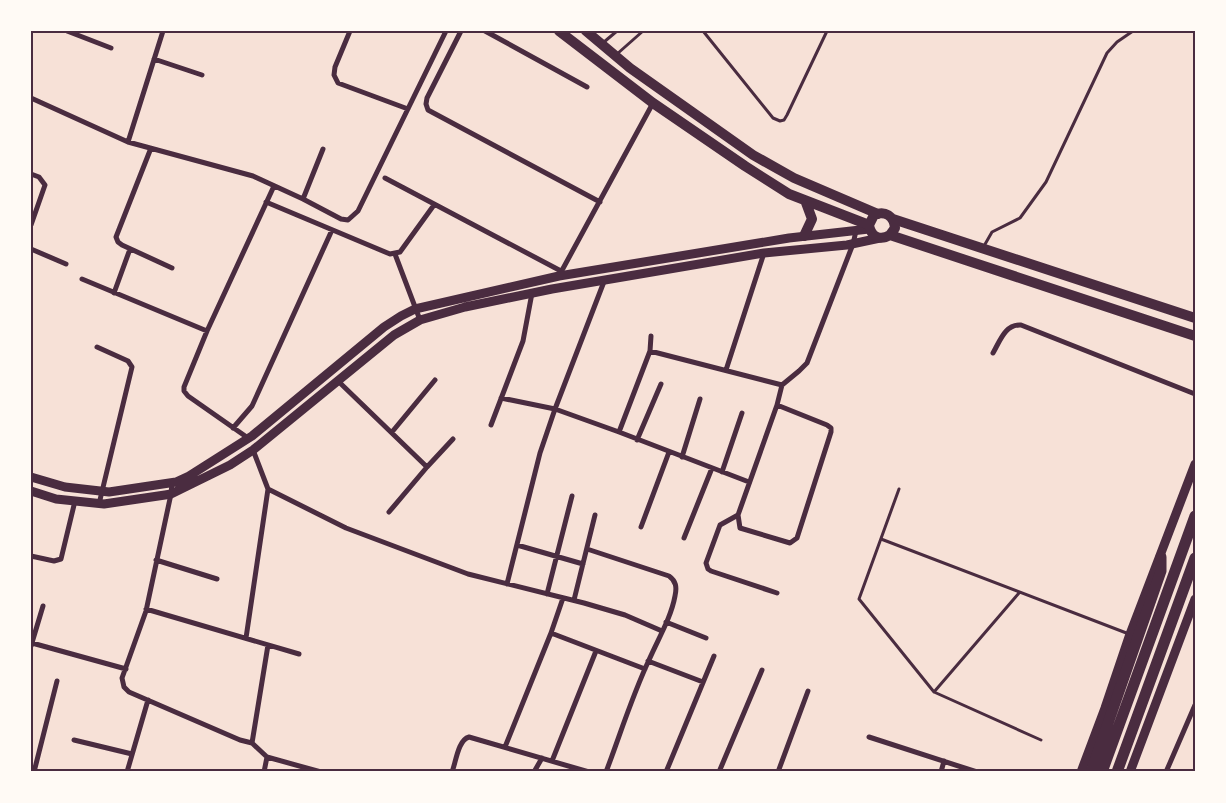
<svg xmlns="http://www.w3.org/2000/svg" width="1226" height="803" viewBox="0 0 1226 803" font-family="'Archivo Narrow',sans-serif">
	<style>
		.lines { fill: none; stroke-linecap: round; stroke-linejoin: round }
		.service { stroke: #4a2c40; stroke-width: 3 }
		.minor { stroke: #4a2c40; stroke-width: 5 }
		.tertiary { stroke: #4a2c40; stroke-width: 9 }
		.secondary { stroke: #4a2c40; stroke-width: 10 }
		.primary { stroke: #4a2c40; stroke-width: 11 }
		.neatline { fill: none; stroke: #4a2c40; stroke-width: 2 }
	</style>
	<rect width="100%" height="100%" fill="#f7e1d7"/>
	<g class="lines">
		<path class="service" d="M703 31 773 118 780 121 784 120 787 115 827 31
			M604 42 617 31
			M617 54 643 31
			M984 246 992 232 1020 218 1046 182 1107 53 1117 42 1133 31
			M899 489 859 599 934 692 1041 740
			M881 539 1129 634
			M934 692 1019 593"/>
		<path class="minor" d="M67 31 111 48
			M350 31 335 67 334 75 338 83 408 109
			M461 31 427 98 426 104 428 110 600 202
			M485 31 587 87
			M154 59 202 75
			M31 98 128 142 253 176 303 199 341 219 348 220 358 211 446 31
			M128 142 163 31
			M151 148 116 237 118 242 122 245 172 268
			M31 174 39 177 45 185 31 225
			M385 178 561 271
			M303 199 323 149
			M266 202 390 254 400 252 434 205
			M31 249 66 264
			M395 254 420 320
			M560 274 653 103
			M82 279 207 331
			M114 293 130 249
			M97 347 128 361 132 367 99 504
			M650 351 782 385 777 405
			M993 353C1000 341 1005 324 1021 325L1195 394
			M726 370 764 253
			M338 381 427 467
			M782 385 799 371 807 363 853 244 856 231
			M501 398 555 409 619 432 650 351 651 336
			M777 405 827 425 831 428V432L797 538 790 543 740 528 738 515Z
			M491 425 523 341 532 293
			M233 428 252 406 332 230
			M392 432 435 380
			M619 432 749 482
			M248 438 188 396 184 391V387L207 331 274 186
			M637 440 661 384
			M253 450 268 489 346 528 468 574 584 603 625 615 662 631
			M682 457 700 399
			M722 472 742 413
			M172 483 171 494 146 611 122 678 124 687 129 692 240 740 252 743 267 757 264 772
			M389 512 427 467 453 439
			M738 515 720 525 706 563 708 569 711 571 777 593
			M641 527 669 452
			M684 538 712 468
			M517 545 583 564
			M587 549 669 576C676 581 677 587 675 596 671 618 658 639 649 660 632 696 620 735 606 772
			M31 556 54 561 61 559 75 501
			M156 560 217 579
			M507 584 540 453 555 409 605 279
			M547 594 572 496
			M574 600 595 515
			M146 609 299 654
			M666 622 706 638
			M551 633 645 669
			M246 638 268 489
			M32 643 126 669
			M31 646 43 606
			M648 661 703 682
			M869 737 977 772
			M74 740 132 754
			M252 743 268 645
			M505 747 551 633 563 598
			M267 757 321 772
			M552 761 596 651
			M34 772 57 681
			M127 772 148 700
			M452 772C456 762 458 740 469 737L589 772
			M534 772 542 758
			M666 772 714 656
			M719 772 762 670
			M778 772 808 691
			M941 772 944 761
			M1166 772 1195 705"/>
		<path class="tertiary" d="M31 477 65 487 109 492 176 482 189 476 252 436 384 327 401 316 415 309 559 276 789 238 869 229
			M31 491 56 499 104 504 165 495 171 494 230 465 253 450 394 335 420 320 465 307 552 289 764 253 847 245 880 238
			M1081 772 1105 708 1130 634 1195 464
			M1130 772 1195 599"/>
		<path class="secondary" d="M559 31 653 103 745 166 789 194 869 225
			M586 31 630 68 753 155 794 178 878 214
			M893 219 1195 318
			M890 235 895 228C894 216 885 210 874 215L869 225C871 237 880 241 890 235L1195 336
			M804 236 812 219 805 200"/>
		<path class="primary" d="M1091 772 1161 571V557
			M1102 772 1195 516
			M1117 772 1195 558"/>
	</g>
	<rect width="1226" height="803" fill="none" stroke="#fffaf5" stroke-width="65"/>
	<rect x="32" y="32" width="1162" height="738" class="neatline"/>
</svg>
